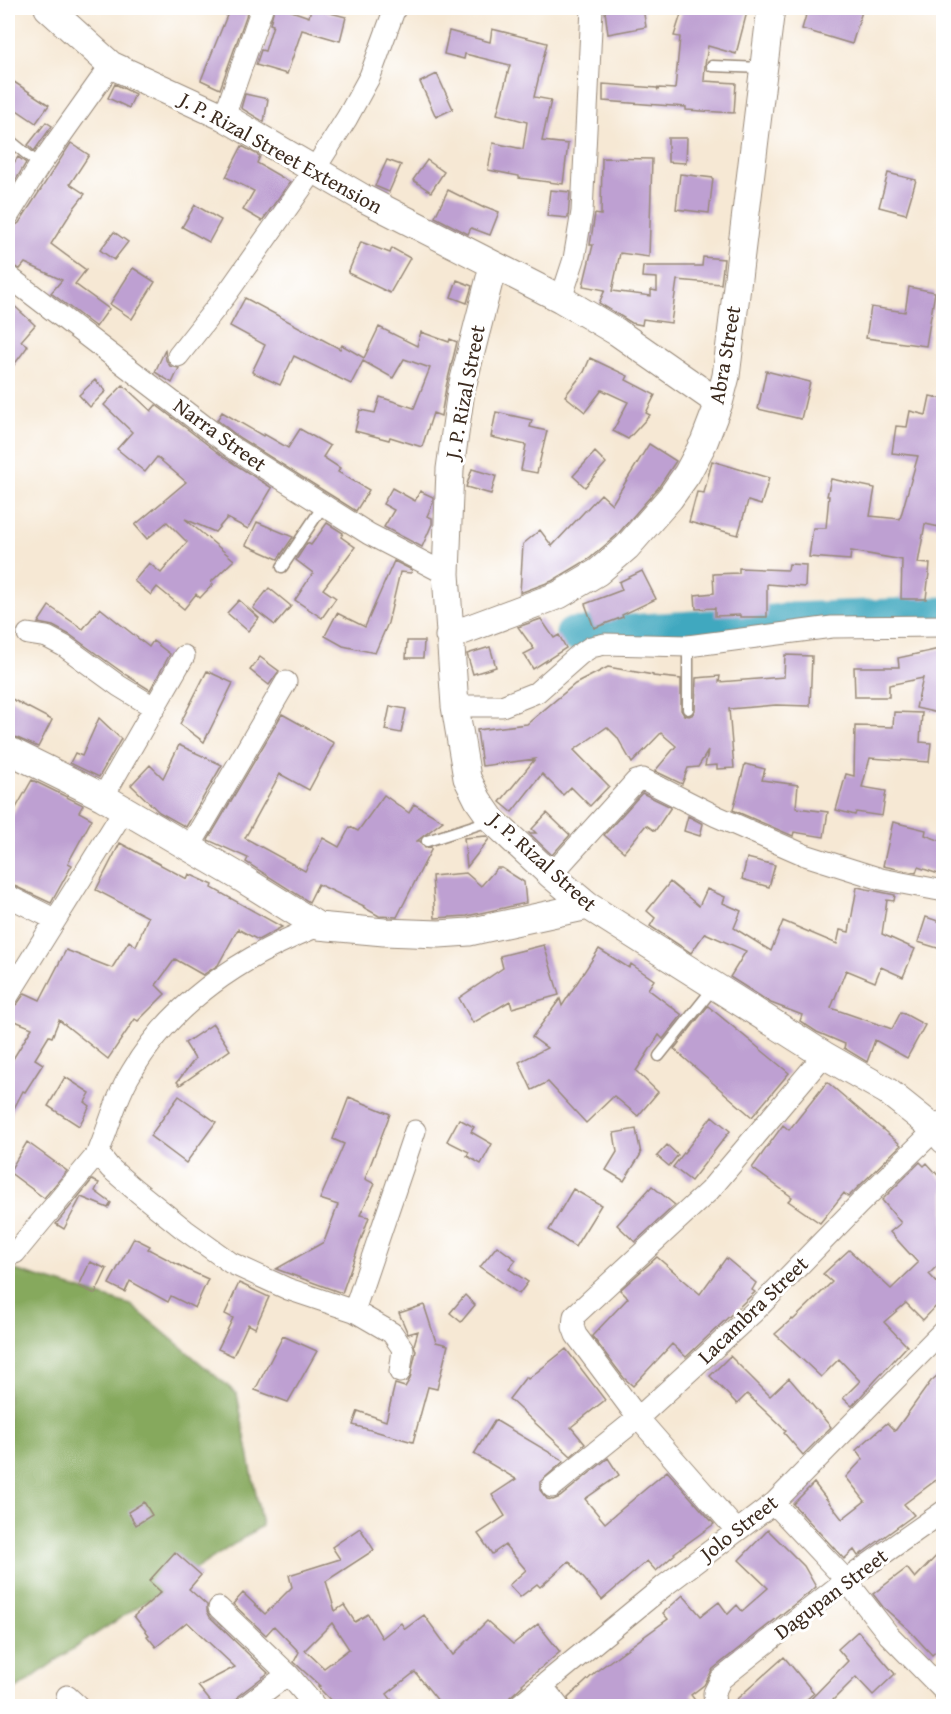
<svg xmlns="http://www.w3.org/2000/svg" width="951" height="1714" viewBox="0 0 951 1714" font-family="'Gentium Book Plus',serif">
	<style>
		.forest { fill: #86a95d; stroke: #606a3e; stroke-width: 1.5 }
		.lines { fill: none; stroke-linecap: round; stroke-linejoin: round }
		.river { stroke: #3fa8bf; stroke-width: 33 }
		.building { fill: #bea0d2; fill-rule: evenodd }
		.service-casing { stroke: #988979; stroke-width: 13 }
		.minor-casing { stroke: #988979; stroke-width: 23 }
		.tertiary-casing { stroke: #988979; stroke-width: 29 }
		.service { stroke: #fff; stroke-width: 10 }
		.minor { stroke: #fff; stroke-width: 21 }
		.tertiary { stroke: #fff; stroke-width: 27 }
		.labels { text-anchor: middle; stroke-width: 6; stroke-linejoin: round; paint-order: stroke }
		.street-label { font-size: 21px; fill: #3b2a1e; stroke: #fff }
	</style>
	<rect width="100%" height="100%" fill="#fff"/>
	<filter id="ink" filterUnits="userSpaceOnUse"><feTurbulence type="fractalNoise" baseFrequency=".0167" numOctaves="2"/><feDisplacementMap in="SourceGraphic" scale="12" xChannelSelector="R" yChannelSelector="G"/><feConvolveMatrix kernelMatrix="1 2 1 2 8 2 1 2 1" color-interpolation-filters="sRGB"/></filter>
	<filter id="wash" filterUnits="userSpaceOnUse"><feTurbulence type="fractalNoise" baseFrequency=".008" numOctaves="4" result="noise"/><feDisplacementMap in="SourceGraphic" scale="24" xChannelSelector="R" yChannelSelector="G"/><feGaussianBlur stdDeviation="1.35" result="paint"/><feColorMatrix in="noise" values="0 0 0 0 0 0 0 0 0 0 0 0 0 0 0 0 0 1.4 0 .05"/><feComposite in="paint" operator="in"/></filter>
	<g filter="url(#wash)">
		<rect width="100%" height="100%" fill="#f6e8d4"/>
		<path class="forest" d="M8 1268 131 1305 237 1394 262 1526 71 1650 8 1695Z"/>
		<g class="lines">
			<path class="river" d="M572 634 745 624 789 619 944 613"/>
		</g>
		<g id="blocks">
			<path class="building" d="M230 8H249L220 89 201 80Z
				M274 8H283L309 17 311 8 346 17 340 41 302 30 287 74 256 65 261 50 265 51 273 25 270 24Z
				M624 8H643L646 27 608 34 605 11Z
				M683 8H748L736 54 708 46 705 65 704 81 736 83 734 113 686 110V107L603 101V84L657 88 658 90 659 88 675 89 680 37 674 36Z
				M808 8H863L852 44 802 29Z
				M492 29 547 43 534 97 551 100 542 141 568 144 563 184 519 178V176L488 170 493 143 523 149 527 122 497 114 510 65 465 54 464 59 444 54 449 31 490 42Z
				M437 74 453 109 436 117 420 82Z
				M8 78 49 105 36 123 8 104Z
				M115 84 135 94 129 108 108 98Z
				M245 94 268 99 264 122 241 108Z
				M46 122 52 126 34 151 28 145Z
				M668 138H687L686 163 668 162Z
				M71 143 89 155 70 184 85 194 74 208 51 244 86 270 75 284 109 309 96 327 51 293 62 280 25 263 20 269 8 264V229L13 227 19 223Z
				M242 146 260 156 257 163 290 182 262 221 243 210 254 191 226 177Z
				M18 157 26 163 8 193V171Z
				M602 158 652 159 649 257 620 253 612 291 651 296V290L657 291V278L642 277 643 266H702L703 257 724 259 721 284 677 280 671 323 643 319 642 325 632 323 599 303 605 290 583 286 593 245H590L595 214 601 215Z
				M387 160 401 165 389 192 375 186Z
				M427 160 444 172 431 192 413 180Z
				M888 173 916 180 906 214 879 207Z
				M680 174 713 178 709 213 676 209Z
				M448 190 484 208V206L499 212 490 235 471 228 468 234 435 217Z
				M550 190 570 192 568 218 547 216Z
				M195 205 221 220 209 242 182 227Z
				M114 232 128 242 114 260 100 250Z
				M361 242 390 253 392 248 410 258 390 293 348 273Z
				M133 268 155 282 132 319 110 304Z
				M457 280 472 286 467 303 451 297Z
				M909 287 935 292 926 346 866 338 871 307 905 312Z
				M245 298 340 349 342 345 364 358 379 327 417 346 421 332 449 342 450 339 457 342 446 387 441 416 433 413 422 447 390 437 389 440 355 431 360 410 375 413 380 397 414 408 430 368 404 359 393 378 363 361 351 384 294 356 280 385 252 372 265 345 230 326Z
				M8 300 35 325 21 341 28 346 8 373Z
				M165 350 166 360 170 366 179 368 172 383 155 372Z
				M590 358 628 376 626 380 655 395 646 413 650 415 628 439 613 431 628 402 602 390 585 412 565 396 584 372Z
				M766 371 810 382 801 419 758 409Z
				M95 380 106 391 90 407 79 395Z
				M123 385 151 411 156 405 225 458 272 488 248 529 227 518 215 532 185 519 234 560 211 582 213 584 200 598 196 594 184 609 157 587 151 595 134 581 149 563 161 573 187 542 167 522 147 539 135 525 186 482 157 457 145 472 117 449 132 432 104 405Z
				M930 396 944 399V528L925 524 918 563 930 564 926 599H901L902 560 851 551 850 560 809 557 813 528H826L829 496H827L831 479 875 488 870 516 900 519 918 456 892 453 896 426 907 427 910 411 926 415Z
				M222 412 263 436 264 434 288 448 300 429 330 446 323 457 340 468 338 472 369 490 356 511 240 438 217 420Z
				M496 412 532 420 530 427 547 431 537 473 521 470 526 445 491 437Z
				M649 444 676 461 658 488 616 536 589 559 552 581 520 593 523 544 540 530 552 546 601 494 612 504Z
				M595 452 606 463 585 487 573 476Z
				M712 461 769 478 761 505 748 501 738 535 689 522 697 492 704 493Z
				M472 469 496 476 491 494 466 487Z
				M392 488 415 501 420 491 433 497V503L427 516 432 518V524L422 547 384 527 394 510 383 504Z
				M257 522 293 537 278 559 246 545Z
				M327 523 343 533 341 537 355 547 323 589 336 598 322 618 295 600 313 573 296 560 307 543 311 545Z
				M394 561 412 570 411 573 400 572 388 623 375 653 343 646 325 636 337 613 365 627Z
				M789 564 806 565 805 587 767 584V617H740V615L715 616V608L696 609 695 595 714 593 713 574 739 573V568L788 570Z
				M642 571 656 599 622 615 623 617 594 628 585 604 622 590 619 582Z
				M269 588 291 606 275 625 253 608Z
				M239 600 259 618 248 631 227 613Z
				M49 606 83 629 100 608 149 647 153 641 170 654 150 690 126 675 70 635 53 626 38 623Z
				M541 619 554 638 559 635 566 648 533 669 524 654 534 649 518 627Z
				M407 641H424L423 658H406Z
				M490 647 496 667 473 674 467 654Z
				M944 648V712L938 711V713L916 708 923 678 889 685V697H855L854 667H899L898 658Z
				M785 655 812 656 810 706 776 705 729 709 734 768 717 769V765L705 766 708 751 698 767 688 768 682 784 655 771 676 746 661 733 632 763 617 737 607 727 574 750 609 786 590 806 571 787 563 795 542 774 512 812 500 802 535 759 482 766 477 730 527 724 575 684 608 667 653 675V676L681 679V710L684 715 689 716 692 715 695 710 696 678 720 676 719 682 784 677Z
				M260 657 279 671 269 685 250 670Z
				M207 671 233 683 204 742 180 724Z
				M8 697 52 720 38 747 8 734Z
				M390 706 406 709 401 733 385 730Z
				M894 712 922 713 920 742 931 743 929 762 870 758 862 787 886 791 882 816 856 812 855 815 836 810 846 774 854 776 855 726 893 727Z
				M282 714 334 743 309 790 280 774 245 838 305 871 323 838 339 847 350 827 358 831 384 795 409 813 414 804 443 821 417 841H420L425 848 431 847V850L397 917 379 916 363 907 364 906 318 884 309 902 246 862 248 858 208 840Z
				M99 718 121 739 99 777 70 763 75 753 82 756Z
				M179 745 222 765 186 827 159 812 131 785 150 765 163 778Z
				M745 764 765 769 762 780 798 785 796 807 797 808 828 812 824 837 794 832 793 836 733 810Z
				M32 780 83 805 79 812 92 819 68 863 72 865 51 903 8 883V822Z
				M642 793 671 807 655 831 646 825 624 852 604 835Z
				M547 813 570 835 552 855 529 833H536L532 829Z
				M688 816 703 824 700 836 684 831Z
				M893 822 926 830 925 835 944 842V876L918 867 916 873 883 866Z
				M486 836 489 839 467 867 464 838Z
				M120 843 187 879 189 874 213 885 212 888 282 927 258 940 238 929 218 965 203 975 175 959 156 985 165 994 138 1021 135 1019 108 1059 59 1020 52 1037 49 1036 35 1059 43 1064 25 1092 23 1091 8 1120V1067L32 1028 8 1018 12 1008 18 1003 25 993 40 1000 66 950 112 968 129 941 136 946 148 917 96 890Z
				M747 858 775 865 769 887 742 879Z
				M497 868H502L524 882 526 903 467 916 435 918 432 876 466 873 481 886Z
				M670 882 699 906 707 889 725 897 723 903 741 911 734 928 771 951 783 921 837 944 840 930 849 932 857 887 895 895 894 901 887 900 882 934 915 949 903 977 881 967 875 982 846 970 831 1008 892 1029 901 1012 925 1025 907 1058 875 1040 867 1062 844 1048 845 1044 817 1032 800 1021 802 1015 771 1003 730 977 746 951 705 933 691 953 650 926 655 918 647 911Z
				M926 917 944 923V950L918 942Z
				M544 945 559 995 512 1008 510 1001 473 1023 459 998 503 968 500 956Z
				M599 949 629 968 631 964 654 980 648 989 682 1015 663 1039 659 1035 636 1071 658 1092 638 1116 614 1096 586 1123 548 1082 532 1090 519 1062 547 1048 532 1037 560 999 562 1006Z
				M708 1006 789 1073 752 1117 674 1049Z
				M213 1024 230 1050 180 1085 177 1082 195 1059 185 1043Z
				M65 1077 90 1093 85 1102 90 1106 79 1126 48 1106Z
				M827 1082 901 1145 848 1197 844 1193 820 1223 788 1201 792 1197 752 1168 783 1125 789 1130Z
				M179 1096 216 1122 186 1163 150 1136Z
				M349 1097 390 1114 365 1179 375 1184 360 1215 369 1217 342 1293 276 1269 324 1242 338 1205 320 1199 344 1144 333 1139Z
				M712 1116 730 1131 691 1181 673 1167Z
				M459 1119 474 1127 471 1132 492 1144 481 1164 467 1156 469 1152 447 1141Z
				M636 1129 641 1154 624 1181 606 1170 617 1152 614 1133Z
				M27 1142 67 1171 44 1198 9 1172Z
				M667 1145 678 1155 669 1166 657 1156Z
				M920 1162 924 1166 927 1163 944 1182V1259L929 1274 944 1290V1298L923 1320 906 1303 884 1322 907 1346 852 1406 843 1398 860 1381 839 1359 821 1377 775 1334 792 1319 793 1320 832 1282 823 1274 849 1250 891 1289 918 1263 890 1232 901 1223 882 1200Z
				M92 1180 99 1183 95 1191 111 1203 108 1208 81 1197 64 1229 56 1224Z
				M652 1186 675 1205 635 1242 617 1225Z
				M573 1189 601 1205 575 1247 549 1230Z
				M134 1238 150 1246 148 1249 190 1271 208 1279 195 1308 171 1296 168 1302 130 1281 125 1292 109 1284Z
				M497 1246 516 1260 509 1269 528 1282 519 1294 480 1267Z
				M657 1257 700 1294 726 1258 756 1283 752 1290 755 1292 686 1357 672 1344 633 1386 624 1378 592 1336 628 1298 620 1290Z
				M90 1262 107 1269 95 1294 79 1286Z
				M239 1283 269 1297 255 1328 248 1324 233 1356 218 1349 233 1318 225 1314Z
				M465 1295 475 1305 461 1322 450 1313Z
				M424 1305 436 1342 448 1345 437 1389 428 1387 413 1442 353 1425 358 1411 386 1421 395 1384 405 1387 410 1379 416 1351 414 1345 418 1331 408 1334 399 1313Z
				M283 1336 317 1351 288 1402 255 1390Z
				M566 1349 605 1400 571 1427 585 1444 571 1456 509 1399 526 1377 528 1379Z
				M730 1356 770 1396 789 1378 831 1427 803 1455 784 1433 786 1431 747 1394 737 1404 710 1376Z
				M944 1370V1474L904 1504 914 1515 858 1556 854 1550 844 1559 793 1504 814 1483 842 1519 865 1501 846 1477 863 1459 856 1450 887 1423 895 1431 931 1381Z
				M495 1420 564 1461 540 1482V1490L547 1499 553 1500 560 1497 608 1458 619 1475 585 1499 605 1523 667 1471 714 1524 674 1553 675 1554 656 1571 647 1561 602 1600 569 1561 540 1587 537 1584 520 1597 509 1585 526 1570 505 1545 492 1554 478 1534 505 1516 492 1495 516 1479 474 1454Z
				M144 1502 152 1515 136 1525 128 1512Z
				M360 1528 374 1550 326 1581 335 1611 344 1605 355 1622 368 1614 382 1638 401 1623 405 1629 424 1615 453 1655 487 1621 513 1644 538 1624 560 1652 522 1684 523 1685 510 1697 506 1707H443L415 1672 387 1694 397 1707H337L318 1687 320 1686 294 1662 299 1652 274 1626 266 1635 233 1604 243 1593 265 1614 292 1587 289 1575 340 1559 332 1547ZM332 1623 349 1649 324 1668 305 1650Z
				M768 1530 804 1566 816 1587 713 1669 704 1685 691 1695 700 1707H570L568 1698 598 1670 668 1619 663 1613 683 1595 701 1616 719 1602 728 1614 737 1605 742 1611 768 1588 739 1560Z
				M944 1548V1644L932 1655 909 1630 883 1607 873 1594 907 1568 915 1578Z
				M175 1552 201 1575 189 1589 207 1605V1611L210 1617 268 1673 238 1696 233 1707H215L198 1686 235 1667 187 1622 156 1647 147 1636 149 1635 134 1616 161 1592 149 1581Z
				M858 1631 895 1674 873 1695 856 1677 826 1707H803L848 1661 838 1649Z
				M784 1657 814 1693 798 1707H728Z"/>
		</g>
	</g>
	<g filter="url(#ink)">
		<use href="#blocks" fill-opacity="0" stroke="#988979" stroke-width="1.5"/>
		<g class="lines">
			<defs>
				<path id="service" d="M712 66 762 68
					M8 139 40 165
					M282 567 323 506
					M688 709V646
					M427 841 492 820
					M659 1056 715 986"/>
				<path id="minor" d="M224 117 262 8
					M8 216 40 165 111 65
					M8 276 233 448 369 534 446 574
					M561 299 574 259 582 212 592 8
					M178 356 226 295 314 170 347 118 370 76 395 8
					M28 634 47 637 64 646 119 686 155 708
					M455 706H502L537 692 579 655 591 647 605 644 688 646 832 627 944 626
					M103 797 184 656
					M189 848 286 682
					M551 875 636 781 643 779 716 816 805 855 881 879 939 890 944 889
					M8 896 54 919
					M318 926C243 956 172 1002 131 1073 116 1097 109 1127 98 1153L110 1168 133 1188 185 1230 231 1263 288 1289 354 1311 392 1333 403 1349 400 1372
					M8 996 124 810
					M15 1253 98 1153
					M354 1311 415 1131
					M552 1487 638 1418 755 1311 859 1204 944 1121
					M774 1503 846 1580 889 1635 944 1691
					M737 1531 638 1418 576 1335 573 1327 574 1316 709 1191 824 1055
					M219 1608 288 1674 315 1706
					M543 1687 558 1706
					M67 1696 78 1706
					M246 1706 288 1674
					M518 1706 664 1586 774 1503 944 1330
					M715 1706 714 1693 721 1679 846 1580 944 1511"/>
				<path id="tertiary" d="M48 8 111 65 224 117 363 198 561 299 617 332 719 403
					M493 266 461 391 450 469 446 574 455 706 467 778 478 800 492 820 551 875 588 906 824 1055 887 1091 936 1130 944 1140
					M449 636 559 595 598 572 627 547 670 498 687 474 704 442 719 403 726 376 771 8
					M8 750 103 797 238 876 318 926 384 932 439 934 469 932 588 906"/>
			</defs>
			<use href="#service" class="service-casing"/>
			<use href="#minor" class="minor-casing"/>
			<use href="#tertiary" class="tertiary-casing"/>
			<use href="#service" class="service"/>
			<use href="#minor" class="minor"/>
			<use href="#tertiary" class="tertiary"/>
		</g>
	</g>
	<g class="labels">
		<g class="street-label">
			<text transform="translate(281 153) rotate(29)" y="7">J. P. Rizal Street Extension</text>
			<text transform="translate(725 355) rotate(-80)" y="7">Abra Street</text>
			<text transform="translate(465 392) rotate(-79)" y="7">J. P. Rizal Street</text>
			<text transform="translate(220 435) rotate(36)" y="7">Narra Street</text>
			<text transform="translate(543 862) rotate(42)" y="7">J. P. Rizal Street</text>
			<text transform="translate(753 1310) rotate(-44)" y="7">Lacambra Street</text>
			<text transform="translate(739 1528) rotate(-38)" y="7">Jolo Street</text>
			<text transform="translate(831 1594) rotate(-37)" y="7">Dagupan Street</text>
		</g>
	</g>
	<rect width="951" height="1714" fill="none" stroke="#fff" stroke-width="30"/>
</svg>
